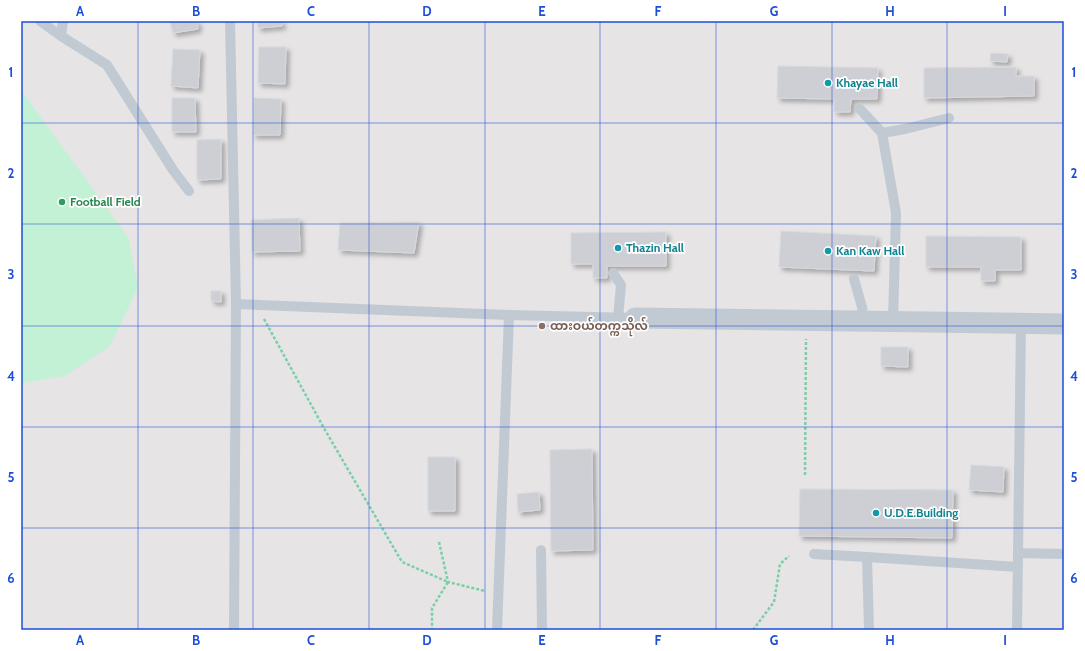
<svg xmlns="http://www.w3.org/2000/svg" width="1085" height="651" viewBox="0 0 1085 651" font-family="Cabin,'Noto Sans Myanmar',sans-serif">
	<style>
		.education { fill: #e6e4e5 }
		.green { fill: #c3f1d5 }
		.building { fill: #cdcfd5; stroke: #d7d9de; filter: url(#shadow) }
		.lines { fill: none; stroke-linecap: round; stroke-linejoin: round }
		.path { stroke: #7ad0a6; stroke-width: 2.5; stroke-dasharray: 3 2; stroke-linecap: butt }
		.service { stroke: #c1cad2; stroke-width: 10 }
		.minor { stroke: #c1cad2; stroke-width: 21 }
		.grid { fill: none; stroke: #1d4ed8; stroke-width: 1; stroke-opacity: 0.55 }
		.culture-dot { fill: #0f9aa8; stroke: #fff; stroke-width: 1.5 }
		.leisure-dot { fill: #2e9e5b; stroke: #fff; stroke-width: 1.5 }
		.education-dot { fill: #8d6e63; stroke: #fff; stroke-width: 1.5 }
		.labels { text-anchor: middle; stroke-width: 3.5; stroke-linejoin: round; paint-order: stroke }
		.culture-label { font-size: 12px; font-weight: bold; fill: #0d838f; stroke: #fff; text-anchor: start }
		.leisure-label { font-size: 12px; font-weight: bold; fill: #27864d; stroke: #fff; text-anchor: start }
		.education-label { font-size: 12px; font-weight: bold; fill: #785e54; stroke: #fff; text-anchor: start }
		.neatline { fill: none; stroke: #1d4ed8; stroke-width: 1.5 }
		.grid-label { font-size: 13px; text-anchor: middle; font-weight: bold; fill: #1d4ed8 }
	</style>
	<defs>
		<filter id="shadow"><feDropShadow dx="3.5" dy="3.5" stdDeviation="2" flood-color="#0004"/></filter>
	</defs>
	<rect width="100%" height="100%" fill="#f5f3f3"/>
	<path class="education" d="M21 21H1064V630H21Z"/>
	<path class="green" d="M21 90 128 237 138 287 110 346 65 376 21 383Z"/>
	<path class="building" d="M170 21H197L198 29 173 33Z
		M257 21H282V26L258 28Z
		M259 47H286L285 84 258 83Z
		M173 49 200 50 198 88 171 86Z
		M991 53 1008 54 1007 62 990 61Z
		M778 66 878 68 877 99H851L850 112H834V99L777 98Z
		M1016 67V76H1034V96L924 98V68Z
		M172 98H195L196 132H172Z
		M254 98 281 99 280 135H253Z
		M221 139V179L197 180V140Z
		M299 218 300 251 252 252 251 220Z
		M419 222 414 253 338 250 340 223Z
		M781 231 876 236 874 271 779 267Z
		M666 232V266H607V278H593V264H571V233Z
		M926 236 1021 237V270H995V281H981V267H926Z
		M211 291H221V302L211 301Z
		M881 347H908V367L881 366Z
		M592 449 593 550 551 551 550 450Z
		M428 457H455V511H428Z
		M971 465 1004 467 1003 492 969 490Z
		M800 489 953 490 952 538 799 536Z
		M539 492 540 510 518 512 517 494Z"/>
	<g class="lines">
		<path class="path" d="M264 319 325 430 402 562 448 582 432 608V630
			M805 475 806 339
			M439 542 448 582 485 591
			M753 630 774 602 780 564 789 556"/>
		<path class="service" d="M40 21 61 36 107 65 173 170 189 191
			M230 21 236 304 234 630
			M61 36 63 21
			M860 109 882 133 896 213 893 322
			M882 133 905 129 949 118
			M613 273 621 285 618 318
			M854 279 862 307 864 321
			M236 304 509 315 635 318
			M541 550 542 630
			M1018 553 1064 554
			M814 554 867 557
			M497 630 509 315
			M869 630 867 557 1018 567
			M1017 630 1021 323"/>
		<path class="minor" d="M635 318 1064 324"/>
	</g>
	<path class="grid" d="M138 21V630M253 21V630M369 21V630M485 21V630M600 21V630M716 21V630M832 21V630M947 21V630M21 123H1064M21 224H1064M21 326H1064M21 427H1064M21 528H1064"/>
	<g class="culture-dot">
		<circle cx="828" cy="83" r="4"/>
		<circle cx="618" cy="248" r="4"/>
		<circle cx="828" cy="251" r="4"/>
		<circle cx="876" cy="513" r="4"/>
	</g>
	<circle class="leisure-dot" cx="62" cy="202" r="4"/>
	<circle class="education-dot" cx="542" cy="326" r="4"/>
	<g class="labels">
		<g class="culture-label">
			<text x="836" y="87">Khayae Hall</text>
			<text x="626" y="252">Thazin Hall</text>
			<text x="836" y="255">Kan Kaw Hall</text>
			<text x="884" y="517">U.D.E.Building</text>
		</g>
		<g class="leisure-label">
			<text x="70" y="206">Football Field</text>
		</g>
		<g class="education-label">
			<text x="550" y="330">ထားဝယ်တက္ကသိုလ်</text>
		</g>
	</g>
	<rect width="1085" height="651" fill="none" stroke="#ffffff" stroke-width="44"/>
	<rect x="22" y="22" width="1041" height="607" class="neatline"/>
	<g class="grid-label">
		<text x="80" y="16">A</text>
		<text x="196" y="16">B</text>
		<text x="311" y="16">C</text>
		<text x="427" y="16">D</text>
		<text x="542" y="16">E</text>
		<text x="658" y="16">F</text>
		<text x="774" y="16">G</text>
		<text x="890" y="16">H</text>
		<text x="1005" y="16">I</text>
		<text x="11" y="77">1</text>
		<text x="1074" y="77">1</text>
		<text x="11" y="178">2</text>
		<text x="1074" y="178">2</text>
		<text x="11" y="279">3</text>
		<text x="1074" y="279">3</text>
		<text x="11" y="381">4</text>
		<text x="1074" y="381">4</text>
		<text x="11" y="482">5</text>
		<text x="1074" y="482">5</text>
		<text x="11" y="583">6</text>
		<text x="1074" y="583">6</text>
		<text x="80" y="645">A</text>
		<text x="196" y="645">B</text>
		<text x="311" y="645">C</text>
		<text x="427" y="645">D</text>
		<text x="542" y="645">E</text>
		<text x="658" y="645">F</text>
		<text x="774" y="645">G</text>
		<text x="890" y="645">H</text>
		<text x="1005" y="645">I</text>
	</g>
</svg>
